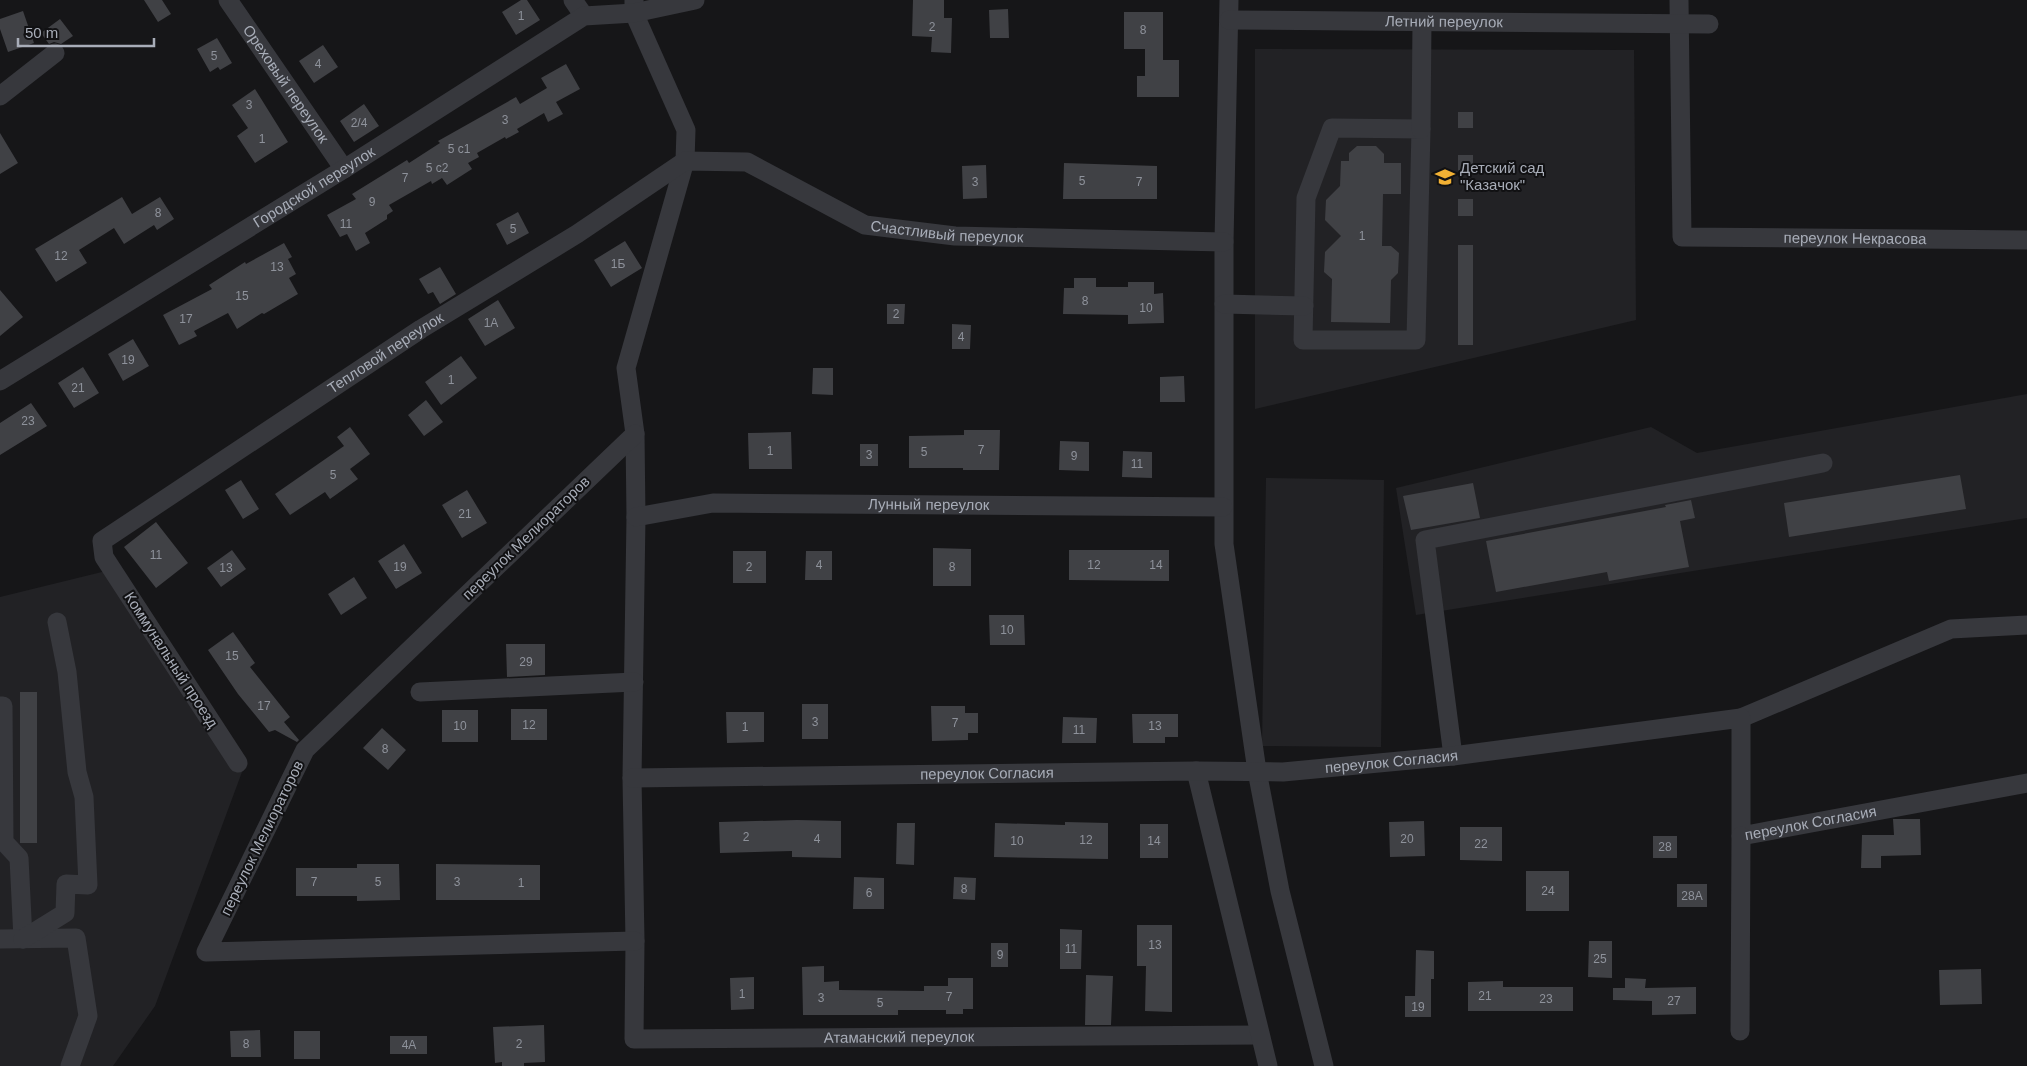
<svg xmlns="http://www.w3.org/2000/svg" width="2027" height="1066" viewBox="0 0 2027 1066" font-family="Helvetica,sans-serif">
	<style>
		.built { fill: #222225 }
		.building { fill: #404145 }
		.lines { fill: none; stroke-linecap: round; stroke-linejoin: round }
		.minor { stroke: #37383d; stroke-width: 19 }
		.labels { text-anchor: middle; stroke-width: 4; stroke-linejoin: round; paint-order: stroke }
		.number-label { font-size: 12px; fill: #8e929b }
		.street-label { font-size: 15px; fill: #a8adb8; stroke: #111113 }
		.poi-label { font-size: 15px; fill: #a8adb8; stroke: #111113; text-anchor: start }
	</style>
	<rect width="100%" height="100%" fill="#161618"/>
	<path class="built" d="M1255 49 1634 50 1636 320 1255 409Z
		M2027 394V518L1416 615 1396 488 1651 427 1697 453Z
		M1266 478 1384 480 1381 747 1262 746Z
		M106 571 242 772 155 1006 113 1066H0V597Z"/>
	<path class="building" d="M144 0H162L171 14 158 22Z
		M521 0H527L540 20 516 35 502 12Z
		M913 0H944V18H952L951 53 931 52 932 37 912 36Z
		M1008 9 1009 38H990L989 10Z
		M23 11 34 43 8 52 0 29V19Z
		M1124 12H1163V60H1179V97H1137V76H1145V49H1124Z
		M60 19 73 36 61 44 54 42 49 44 41 33Z
		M217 38 232 63 220 70 218 67 210 72 197 49Z
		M323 45 338 67 314 83 299 61Z
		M566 64 580 89 556 102 563 114 548 122 544 113 517 129 519 132 506 139 505 137 477 153 479 157 468 163 472 169 447 185 442 178 432 184 431 181 389 205 393 211 387 215V219L365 233 370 243 356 251 347 234 340 237 327 215 356 199 352 194 407 160 409 163 440 143 438 141 516 97 520 104 547 88 541 78Z
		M255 89 288 142 255 163 237 136 248 128 232 105Z
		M364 104 379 126 354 142 340 121Z
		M1458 112H1473V128H1458Z
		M0 133 18 163 0 174Z
		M1357 146H1376L1384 154V163H1401V194H1383L1382 246H1391L1399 253 1398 273 1391 280 1390 323 1331 322 1332 279 1324 272 1325 252 1341 236 1325 220 1326 200 1340 186 1341 161H1349V153Z
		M1458 155H1473V171H1458Z
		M1064 163 1157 166V199H1063Z
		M986 165 987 198 963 199 962 166Z
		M122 197 132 214 160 197 174 219 157 230 154 225 124 244 114 228 79 250 87 263 56 282 35 249Z
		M1458 199H1473V216H1458Z
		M518 212 529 233 507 245 496 224Z
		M625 241 642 268 611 287 594 260Z
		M284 243 292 257 288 259 296 274 289 278 298 294 264 314 262 313 237 329 228 313 194 331 197 336 179 345 163 315 212 289 209 285 245 262 246 264Z
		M1458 245H1473V345H1458Z
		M440 267 456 294 440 304 433 292 428 294 419 279Z
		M1074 278H1096V287H1128V282H1154V294L1163 293 1164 323 1128 324V315L1063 314 1064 288H1074Z
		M0 290 23 317 0 336Z
		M498 300 515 328 485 346 468 319Z
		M887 304H905L904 324H887Z
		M952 324 971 325 970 349H952Z
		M133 339 149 366 123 381 108 354Z
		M461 356 477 378 441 405 425 382Z
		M83 367 99 393 74 408 58 383Z
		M813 368H833V395L812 394Z
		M1184 376 1185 402H1160V377Z
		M426 400 443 422 424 436 408 415Z
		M31 403 47 426 0 455V423Z
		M350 427 370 454 350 469 358 479 330 499 325 492 290 515 275 494 344 446 337 437Z
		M964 430H1000L999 470H963V468H909V436L964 435Z
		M791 432 792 469H749L748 433Z
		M1060 441 1089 442V471L1059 470Z
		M860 444H878V466H860Z
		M1123 451 1152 452V478L1122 477Z
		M1960 475 1966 509 1789 537 1784 503Z
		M241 480 259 509 243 519 225 490Z
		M1473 483 1480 518 1411 530 1403 496Z
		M467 490 487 523 462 538 442 505Z
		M1691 500 1695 518 1680 521 1689 567 1609 581 1607 572 1496 592 1486 541 1666 507 1665 505Z
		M156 522 188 563 156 588 124 547Z
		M404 544 422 573 396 589 378 561Z
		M933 548 971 549V586H933Z
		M232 550 246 569 221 587 207 568Z
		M1069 550H1169V581L1069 580Z
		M733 551H766V583H733Z
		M806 551H832V580H805Z
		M354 577 367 598 341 615 328 594Z
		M989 615H1024L1025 645H990Z
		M233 632 255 663 250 667 290 717 284 722 299 740 297 742 275 730 269 732 238 694 208 650Z
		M506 644H545V675L507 677Z
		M20 692H37V843H20Z
		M802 704H828V739H802Z
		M931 706H965V713H978V733H968V740L932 741Z
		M511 709H547V740H511Z
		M442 710H478V742H442Z
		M726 712H764V742L727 743Z
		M1132 714H1178V737H1165V743H1133Z
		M1063 717 1097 718 1096 743H1062Z
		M382 728 406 750 388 770 363 748Z
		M1893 819H1920L1921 855 1881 856V868H1861L1862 835H1894Z
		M797 820 841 821V858L792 857V851L720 853 719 822Z
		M1424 821 1425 856 1390 857 1389 822Z
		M1065 822 1108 823V859L994 857 995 823 1065 825Z
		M897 823H915L914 865 896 864Z
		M1140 824H1168V858H1140Z
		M1460 827H1502V861L1460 860Z
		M1653 836H1677V858H1653Z
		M357 864H399L400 900 357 901V896H296V868H357Z
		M436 864 540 865V900H436Z
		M1526 871H1569V911H1526Z
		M854 877 884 878V909H853Z
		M954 877 976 878 975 900 953 899Z
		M1677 884H1707V907H1677Z
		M1137 925H1172V1012L1145 1011 1146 966H1137Z
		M1060 929 1082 930 1081 969H1060Z
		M1589 941H1612V978L1588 977Z
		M991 943H1008V967H991Z
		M1416 950 1434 951V979H1431V1017H1405V996H1415Z
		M824 966V982L839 981V990L924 991V986H948V978H973V1009H963V1014H946V1010H898V1015H803L802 967Z
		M1981 969 1982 1004 1940 1005 1939 970Z
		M1086 975 1113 976 1111 1025H1085Z
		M754 977V1009L731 1010 730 978Z
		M1625 978 1646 979 1645 988 1696 987V1014L1652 1015V1001L1613 1000V988H1625Z
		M1503 981V987H1573V1011H1468V982Z
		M544 1025 545 1062 524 1063V1066H502V1062L495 1063 493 1027Z
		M260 1030 261 1057H231L230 1031Z
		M294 1031H320V1059H294Z
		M390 1036H427V1054H390Z"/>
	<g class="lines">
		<g class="minor">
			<path id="s1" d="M228 0 344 169"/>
			<path d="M573 0 584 16"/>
			<path id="s2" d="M634 0V13L686 130 685 161 626 368 635 434 636 517 632 778 635 941 634 1039 1260 1035"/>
			<path d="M1229 0 1224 242V544L1257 771 1280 891 1324 1066"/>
			<path id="s3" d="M1679 0 1682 237 2027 240"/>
			<path id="s4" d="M1229 20 1709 24"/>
			<path d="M0 96 55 53"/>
			<path d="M1332 128 1421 129 1416 340H1303L1306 198Z"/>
			<path d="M1421 129 1422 22"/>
			<path d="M1224 304 1304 306"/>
			<path id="s5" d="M0 381 344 169 584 16 634 13 695 0"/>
			<path d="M635 434 305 750 206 952 635 941"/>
			<path id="s6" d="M636 517 713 503 1223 507"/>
			<path d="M420 692 634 682"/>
			<path d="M0 706H3L4 842 19 858 23 939"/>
			<path d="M1741 718 1951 629 2027 625"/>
			<path d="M1453 756 1425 540 1823 463"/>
			<path id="s7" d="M238 763 104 557 102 541 421 329 577 234 685 161 747 162 865 225 955 236 1224 242"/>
			<path d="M1196 771 1268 1066"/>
			<path id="s8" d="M632 778 1196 771 1283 772 1453 756 1741 718V836L2027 783"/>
			<path d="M0 939 76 938 88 1016 70 1066"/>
			<path d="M23 939 65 913 66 884 88 885 84 797 77 772 67 672 57 622"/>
			<path d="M1740 1031 1741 836"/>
		</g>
	</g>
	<defs>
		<symbol id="school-bare" viewBox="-9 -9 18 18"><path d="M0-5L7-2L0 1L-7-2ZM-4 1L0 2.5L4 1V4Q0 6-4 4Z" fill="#f2b134" stroke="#111113" stroke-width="2.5" paint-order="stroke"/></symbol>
	</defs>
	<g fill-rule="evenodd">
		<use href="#school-bare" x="1431" y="163" width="28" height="28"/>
	</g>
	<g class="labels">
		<g class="number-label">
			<text x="521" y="20">1</text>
			<text x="932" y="31">2</text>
			<text x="1143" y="34">8</text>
			<text x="214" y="60">5</text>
			<text x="318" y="68">4</text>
			<text x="249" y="109">3</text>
			<text x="505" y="124">3</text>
			<text x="359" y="127">2/4</text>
			<text x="262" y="143">1</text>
			<text x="459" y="153">5 с1</text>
			<text x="437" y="172">5 с2</text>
			<text x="405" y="182">7</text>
			<text x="1082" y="185">5</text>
			<text x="975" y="186">3</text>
			<text x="1139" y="186">7</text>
			<text x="372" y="206">9</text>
			<text x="158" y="217">8</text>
			<text x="346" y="228">11</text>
			<text x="513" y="233">5</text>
			<text x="1362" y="240">1</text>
			<text x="61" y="260">12</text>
			<text x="618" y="268">1Б</text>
			<text x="277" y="271">13</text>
			<text x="242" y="300">15</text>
			<text x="1085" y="305">8</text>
			<text x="1146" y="312">10</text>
			<text x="896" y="318">2</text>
			<text x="186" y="323">17</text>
			<text x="491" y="327">1А</text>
			<text x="961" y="341">4</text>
			<text x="128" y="364">19</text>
			<text x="451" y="384">1</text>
			<text x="78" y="392">21</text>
			<text x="28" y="425">23</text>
			<text x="981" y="454">7</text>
			<text x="770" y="455">1</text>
			<text x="924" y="456">5</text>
			<text x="869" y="459">3</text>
			<text x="1074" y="460">9</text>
			<text x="1137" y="468">11</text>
			<text x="333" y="479">5</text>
			<text x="465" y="518">21</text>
			<text x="156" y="559">11</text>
			<text x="819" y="569">4</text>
			<text x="1094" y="569">12</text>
			<text x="1156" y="569">14</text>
			<text x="400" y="571">19</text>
			<text x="749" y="571">2</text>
			<text x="952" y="571">8</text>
			<text x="226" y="572">13</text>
			<text x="1007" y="634">10</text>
			<text x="232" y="660">15</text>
			<text x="526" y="666">29</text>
			<text x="264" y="710">17</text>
			<text x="815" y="726">3</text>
			<text x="955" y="727">7</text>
			<text x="529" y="729">12</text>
			<text x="460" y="730">10</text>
			<text x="1155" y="730">13</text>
			<text x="745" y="731">1</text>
			<text x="1079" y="734">11</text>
			<text x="385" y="753">8</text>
			<text x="746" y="841">2</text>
			<text x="817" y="843">4</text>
			<text x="1407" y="843">20</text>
			<text x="1086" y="844">12</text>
			<text x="1017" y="845">10</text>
			<text x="1154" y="845">14</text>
			<text x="1481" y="848">22</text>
			<text x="1665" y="851">28</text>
			<text x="314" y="886">7</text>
			<text x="378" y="886">5</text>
			<text x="457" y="886">3</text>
			<text x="521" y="887">1</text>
			<text x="964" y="893">8</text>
			<text x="1548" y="895">24</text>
			<text x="869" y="897">6</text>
			<text x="1692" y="900">28А</text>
			<text x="1155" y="949">13</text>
			<text x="1071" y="953">11</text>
			<text x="1000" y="959">9</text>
			<text x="1600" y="963">25</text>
			<text x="742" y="998">1</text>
			<text x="1485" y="1000">21</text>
			<text x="949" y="1001">7</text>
			<text x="821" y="1002">3</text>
			<text x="1546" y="1003">23</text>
			<text x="1674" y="1005">27</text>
			<text x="880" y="1007">5</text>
			<text x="1418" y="1011">19</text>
			<text x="246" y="1048">8</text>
			<text x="519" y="1048">2</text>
			<text x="409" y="1049">4А</text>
		</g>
		<g class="street-label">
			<text dy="5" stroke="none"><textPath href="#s4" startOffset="215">Летний переулок</textPath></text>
			<text dy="5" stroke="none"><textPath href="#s1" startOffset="102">Ореховый переулок</textPath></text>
			<text dy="5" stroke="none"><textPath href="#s5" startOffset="369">Городской переулок</textPath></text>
			<text dy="5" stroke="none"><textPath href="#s7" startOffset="1236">Счастливый переулок</textPath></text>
			<text dy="5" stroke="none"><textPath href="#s3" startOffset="410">переулок Некрасова</textPath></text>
			<text dy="5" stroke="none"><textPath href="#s7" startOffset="602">Тепловой переулок</textPath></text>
			<text dy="5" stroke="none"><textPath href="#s6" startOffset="294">Лунный переулок</textPath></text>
			<text transform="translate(526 538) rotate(-44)" y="5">переулок Мелиораторов</text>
			<text transform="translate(171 660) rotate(57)" y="5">Коммунальный проезд</text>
			<text dy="5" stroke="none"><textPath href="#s8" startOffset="760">переулок Согласия</textPath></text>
			<text dy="5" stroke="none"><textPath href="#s8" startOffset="355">переулок Согласия</textPath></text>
			<text dy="5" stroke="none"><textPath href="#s8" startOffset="1301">переулок Согласия</textPath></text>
			<text transform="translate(262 838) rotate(-64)" y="5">переулок Мелиораторов</text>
			<text dy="5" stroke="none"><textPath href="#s2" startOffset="1324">Атаманский переулок</textPath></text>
		</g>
		<g class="poi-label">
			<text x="1460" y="173">Детский сад<tspan x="1460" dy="17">"Казачок"</tspan></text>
		</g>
	</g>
	<path d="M18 38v8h136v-8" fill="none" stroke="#a8adb8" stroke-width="2.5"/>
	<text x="25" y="38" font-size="15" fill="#a8adb8" stroke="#111113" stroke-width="4" paint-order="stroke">50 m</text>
</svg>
